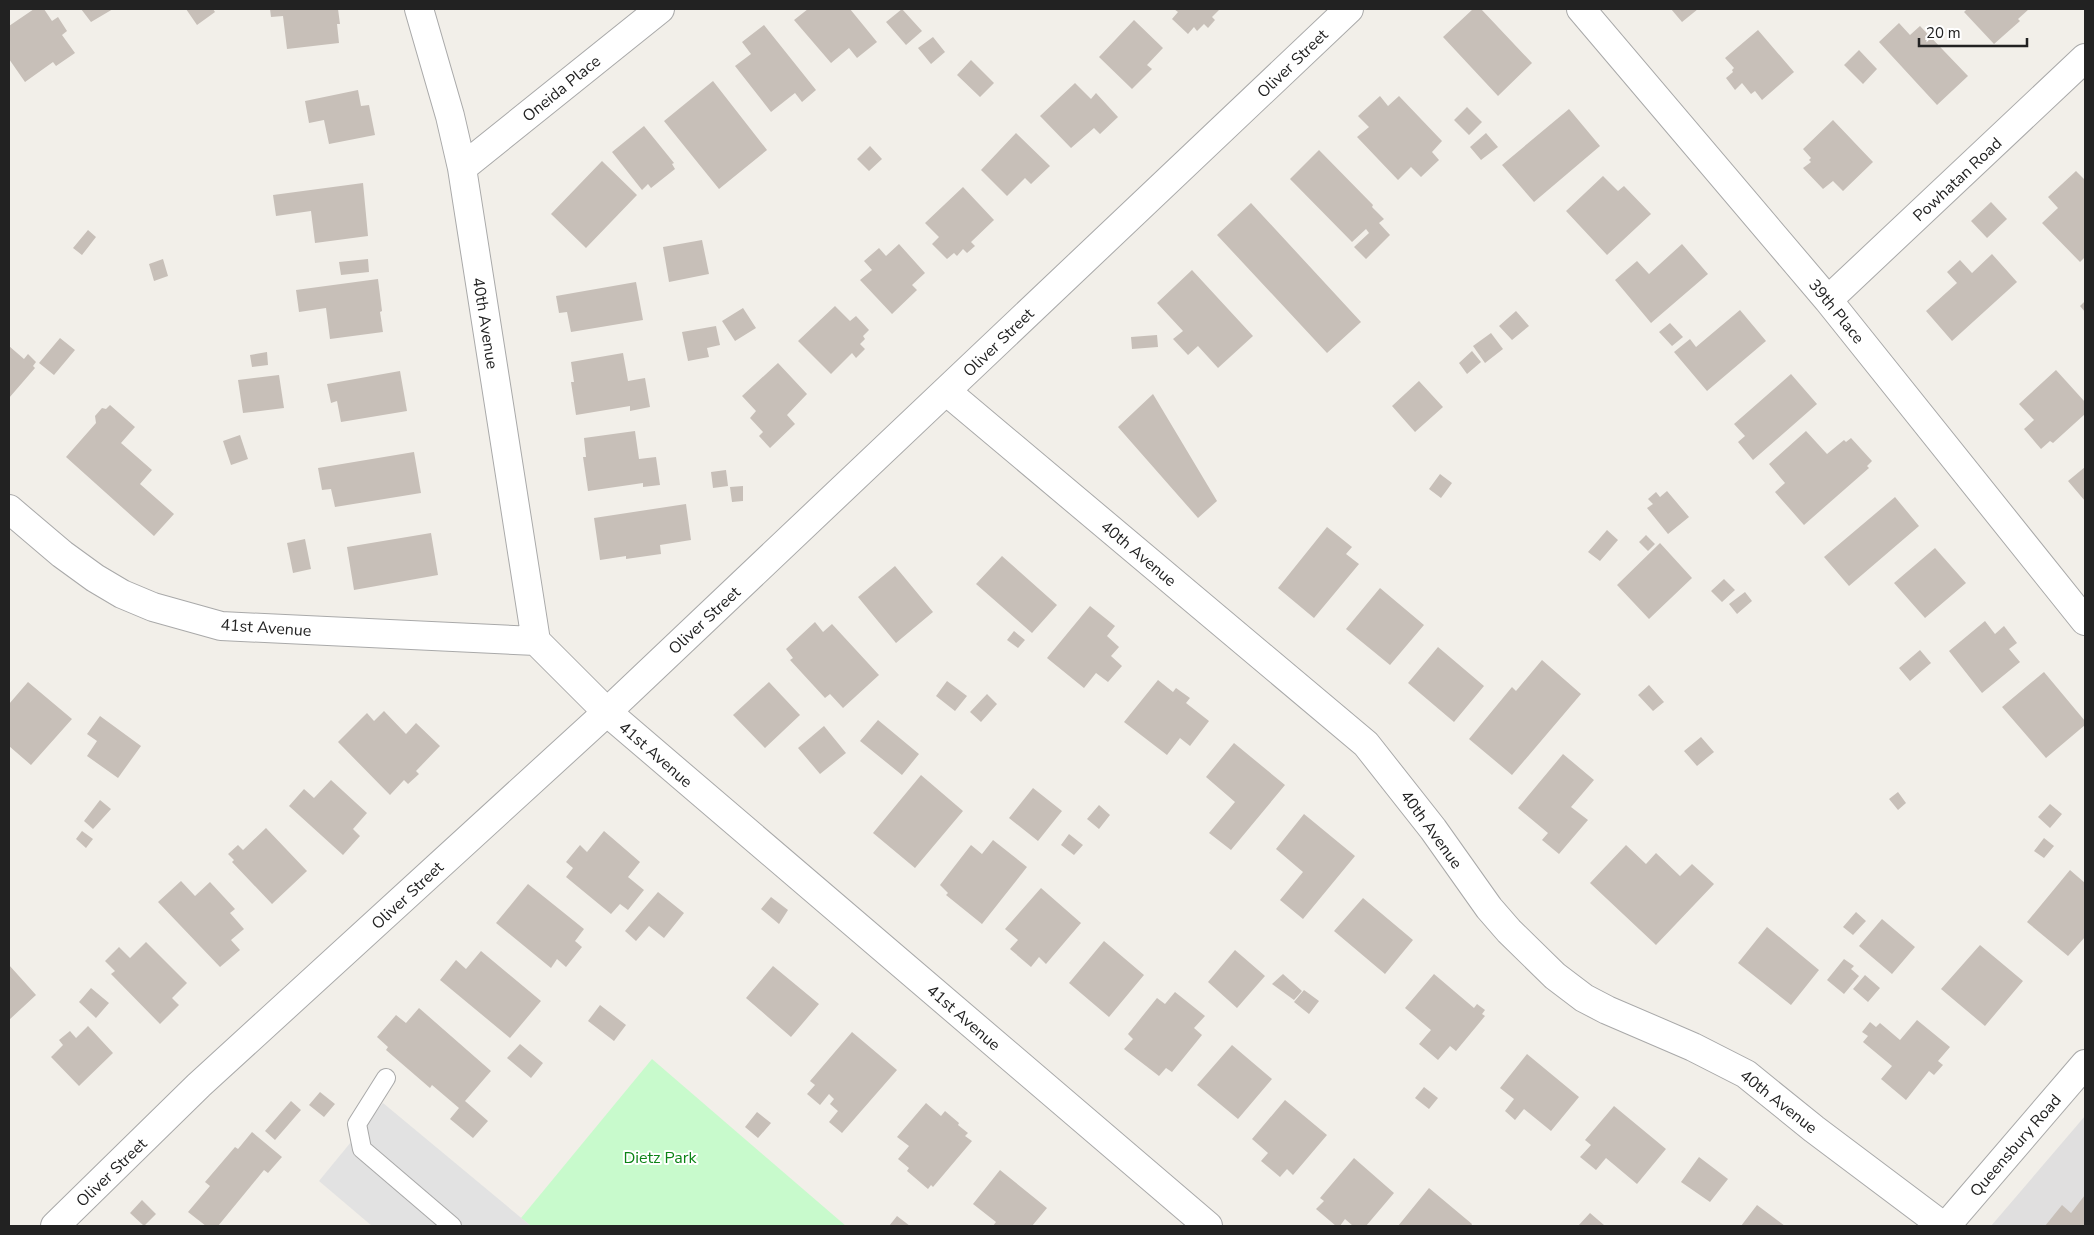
<svg xmlns="http://www.w3.org/2000/svg" width="2094" height="1235" viewBox="0 0 2094 1235" font-family="'Nunito Sans',sans-serif">
	<style>
		.residential { fill: #e0dfdf }
		.park { fill: #c8facc }
		.parking { fill: #e2e2e2 }
		.building { fill: #c7bfb8 }
		.lines { fill: none; stroke-linecap: round; stroke-linejoin: round }
		.service-casing { stroke: #a9a9a9; stroke-width: 20 }
		.minor-casing { stroke: #a9a9a9; stroke-width: 30 }
		.tertiary-casing { stroke: #a9a9a9; stroke-width: 30 }
		.service { stroke: #fff; stroke-width: 18 }
		.minor { stroke: #fff; stroke-width: 28 }
		.tertiary { stroke: #fff; stroke-width: 28 }
		.labels { text-anchor: middle; stroke-width: 4; stroke-linejoin: round; paint-order: stroke }
		.street-label { font-size: 16px; fill: #222; stroke: #fff }
		.park-label { font-size: 16px; fill: #0c8416; stroke: #fff }
	</style>
	<rect width="100%" height="100%" fill="#f2efe9"/>
	<path class="residential" d="M2085 1116V1226H1991Z"/>
	<path class="park" d="M652 1059 846 1226H531L521 1218Z"/>
	<path class="parking" d="M383 1103 531 1226H372L319 1181Z"/>
	<path class="building" d="M34 9H44L52 21 58 17 67 31 62 35 75 53 56 66 53 62 25 82 9 59V26Z
		M81 9H113L91 22Z
		M186 9H213L215 12 197 25Z
		M270 9H338L340 24H337L339 43 287 49 283 16 271 17Z
		M808 9H850L877 42 857 58 849 48 831 63 794 20Z
		M902 9 922 31 906 45 886 22Z
		M1174 9H1220L1212 17 1215 20 1208 28 1204 24 1197 31 1194 27 1188 34 1172 19 1178 12Z
		M1473 9H1481L1532 63 1498 96 1443 37Z
		M1671 9H1698L1682 22Z
		M1967 9H2029L2018 19 2020 21 1994 44 1964 12Z
		M1134 20 1163 48 1147 65 1152 69 1132 89 1099 57Z
		M1899 23 1910 35 1920 26 1968 76 1937 105 1879 42Z
		M764 25 816 90 802 102 795 93 771 112 735 66 751 54 742 42Z
		M1758 30 1794 72 1762 100 1755 91 1751 94 1742 83 1735 90 1726 78 1733 72 1732 70 1734 68 1725 58Z
		M933 37 945 52 931 64 918 48Z
		M1859 50 1877 69 1863 84 1844 65Z
		M971 60 994 83 980 97 957 75Z
		M713 81 767 150 719 189 664 121Z
		M1075 83 1091 99 1096 93 1118 117 1100 134 1094 128 1071 148 1040 116Z
		M358 90 361 106 369 105 375 135 329 144 324 120 309 123 305 101Z
		M1380 96 1388 106 1399 96 1442 141 1432 152 1439 160 1421 177 1411 167 1398 180 1357 137 1369 127 1358 116Z
		M1467 107 1482 122 1469 135 1454 120Z
		M1569 109 1600 146 1534 202 1502 165Z
		M1833 120 1873 162 1843 191 1833 181 1823 189 1803 168 1811 162 1809 160 1811 158 1803 149Z
		M644 126 674 163 672 164 675 169 651 188 648 184 642 190 612 152Z
		M1016 133 1050 166 1031 184 1025 178 1007 196 981 170Z
		M1486 133 1498 147 1481 160 1470 147Z
		M870 146 882 159 869 171 857 159Z
		M1319 150 1373 205 1372 207 1384 219 1379 223 1390 235 1366 259 1354 247 1369 233 1366 229 1352 242 1290 179Z
		M602 161 637 195 586 248 551 214Z
		M2076 171 2085 180V257L2080 262 2042 223 2058 208 2048 197Z
		M1603 176 1618 191 1624 186 1651 214 1607 255 1566 211Z
		M363 183 368 236 315 243 311 211 276 216 273 195Z
		M963 187 994 220 971 242 975 246 967 253 963 249 957 256 954 253 947 259 932 244 939 237 925 223Z
		M1991 202 2007 219 1987 238 1971 221Z
		M1251 203 1361 322 1327 353 1217 235Z
		M88 230 96 237 82 255 73 248Z
		M702 240 709 274 669 282 663 247Z
		M899 244 925 273 912 285 917 290 892 314 860 280 872 270 864 261 879 248 886 256Z
		M1682 244 1708 274 1651 323 1615 280 1637 261 1649 274Z
		M1992 254 2017 282 1952 341 1926 311 1957 283 1947 272 1960 260 1972 273Z
		M163 259 168 276 154 281 149 264Z
		M368 259 369 272 341 275 339 262Z
		M1192 270 1253 336 1218 368 1198 346 1188 355 1173 339 1183 331 1157 303Z
		M378 279 382 311 380 312 383 332 330 339 326 308 299 312 296 290Z
		M636 282 643 320 571 332 567 312 559 313 556 296Z
		M2085 301V312L2080 306Z
		M835 306 850 321 856 316 869 330 863 336 865 339 860 344 865 349 856 358 852 353 831 374 798 341Z
		M743 308 756 328 735 341 722 321Z
		M1740 310 1766 341 1707 391 1674 352 1690 339 1696 347Z
		M1516 311 1529 326 1512 340 1499 326Z
		M1670 323 1683 337 1672 346 1659 332Z
		M716 326 720 345 707 348 709 357 688 361 682 332Z
		M1491 333 1503 349 1485 363 1473 346Z
		M1157 335 1158 347 1132 349 1131 337Z
		M60 338 75 350 54 375 39 363Z
		M9 346 24 359 28 354 36 362 33 366 35 368 9 398Z
		M1472 351 1481 362 1467 374 1459 363Z
		M267 352 268 365 252 367 250 355Z
		M623 353 628 381 645 378 650 407 630 411V406L576 415 571 382H574L571 362Z
		M778 363 807 394 787 415 795 424 770 448 759 436 763 432 750 418 756 411 742 396Z
		M2056 370 2085 402V414L2053 443 2050 441 2041 449 2024 429 2034 420 2019 404Z
		M400 371 407 411 341 422 337 401 331 403 327 384Z
		M1791 374 1817 404 1753 460 1738 442 1745 436 1734 424Z
		M279 375 284 408 243 413 238 380Z
		M1419 381 1443 407 1415 432 1392 406Z
		M1153 394 1217 501 1198 518 1118 427Z
		M110 405 135 427 121 443 152 470 140 484 174 514 154 536 66 457 96 423 95 416 102 408 106 409Z
		M635 431 639 459 656 457 660 485 643 487V483L588 491 583 457H586L584 438Z
		M1806 431 1827 454 1844 440 1846 442 1851 438 1872 461 1867 466 1869 468 1804 525 1775 492 1785 483 1769 464Z
		M240 435 248 459 231 465 223 441Z
		M414 452 421 493 335 507 331 489 322 490 318 468Z
		M2085 467V501L2068 481Z
		M726 470 728 486 713 488 711 472Z
		M1440 474 1452 483 1441 498 1429 489Z
		M743 486V501L732 502 730 487Z
		M1667 491 1689 517 1668 534 1647 508 1653 504 1648 499 1656 492 1660 497Z
		M1895 497 1919 526 1849 586 1824 557Z
		M686 504 691 540 660 545 661 554 626 559V556L600 560 594 518Z
		M1327 527 1352 547 1346 554 1359 564 1314 618 1278 588Z
		M1607 530 1618 540 1600 561 1588 552Z
		M431 533 438 575 354 590 347 547Z
		M1646 535 1655 544 1648 551 1639 542Z
		M305 539 311 569 293 573 287 543Z
		M1660 543 1692 578 1649 619 1617 585Z
		M1935 548 1966 583 1925 618 1894 583Z
		M1002 556 1057 605 1032 633 976 584Z
		M895 566 933 612 896 643 858 597Z
		M1724 579 1735 590 1722 602 1711 591Z
		M1380 588 1424 625 1390 665 1346 629Z
		M1745 592 1752 601 1737 614 1729 604Z
		M1090 606 1115 626 1107 636 1119 647 1111 656 1122 666 1108 682 1096 673 1084 688 1047 658Z
		M1985 621 1995 634 2004 626 2017 643 2009 649 2020 662 1982 693 1949 651Z
		M815 622 823 632 832 624 879 675 843 708 830 694 825 698 790 660 793 658 786 649Z
		M1014 631 1025 640 1018 648 1007 640Z
		M1438 647 1484 686 1454 722 1408 683Z
		M1920 650 1931 663 1910 681 1899 668Z
		M1542 660 1581 694 1512 775 1469 739 1512 687 1516 691Z
		M2044 672 2085 721V725L2046 758 2002 707Z
		M1158 680 1173 692 1176 688 1190 698 1186 703 1209 721 1190 746 1180 738 1167 755 1124 722Z
		M947 681 967 696 955 711 936 696Z
		M28 682 72 719 31 765 9 746V704Z
		M769 682 800 715 765 748 733 715Z
		M1649 685 1664 702 1653 711 1638 695Z
		M987 694 997 704 981 722 970 712Z
		M384 711 406 734 416 723 440 746 416 771 419 774 408 784 404 780 390 795 338 742 367 713 374 721Z
		M100 716 141 746 118 778 87 756 97 741 87 734Z
		M878 720 919 754 902 775 860 741Z
		M824 726 846 753 820 774 798 748Z
		M1701 737 1714 752 1697 766 1684 751Z
		M1234 743 1285 785 1231 850 1209 833 1235 802 1206 777Z
		M1563 754 1594 780 1571 807 1588 820 1559 854 1542 840 1548 833 1518 808Z
		M921 775 963 811 915 868 873 833Z
		M331 780 367 813 353 829 360 836 343 855 289 806 304 789 314 798Z
		M1033 788 1062 811 1038 841 1009 818Z
		M1898 792 1906 803 1898 810 1889 799Z
		M100 800 111 809 93 829 84 821Z
		M2050 804 2062 814 2050 828 2038 817Z
		M1099 805 1110 815 1099 829 1087 819Z
		M1304 814 1355 856 1303 919 1280 900 1303 872 1276 849Z
		M266 828 307 871 272 904 232 862 234 860 228 854 238 845 243 850Z
		M82 831 93 839 86 848 76 839Z
		M604 831 640 862 628 877 644 890 628 910 620 904 611 914 566 877 573 868 566 862 580 845 587 852Z
		M1069 834 1083 845 1074 855 1061 845Z
		M2044 838 2054 846 2044 858 2034 851Z
		M993 840 1027 867 982 924 946 895 948 893 940 885 971 845 982 854Z
		M1626 845 1646 864 1656 853 1680 876 1692 864 1714 884 1656 945 1590 883Z
		M2070 870 2085 883V937L2068 956 2027 922Z
		M181 881 195 896 210 882 235 909 230 913 244 929 231 940 240 950 220 967 158 902Z
		M528 884 584 929 575 941 582 947 566 967 557 959 551 968 496 923Z
		M1041 888 1081 923 1046 964 1039 957 1031 967 1010 949 1018 940 1005 929Z
		M658 892 684 913 664 938 649 926 636 941 625 931Z
		M771 897 788 910 779 924 761 909Z
		M1363 898 1413 940 1385 974 1334 931Z
		M1856 912 1866 921 1853 935 1843 927Z
		M1882 919 1915 947 1892 974 1859 946Z
		M1767 927 1819 970 1791 1005 1738 963Z
		M1104 941 1144 975 1109 1017 1069 983Z
		M146 942 187 983 172 998 179 1005 160 1024 111 974 115 971 105 961 119 947 130 958Z
		M1980 945 2023 981 1985 1026 1941 989Z
		M1235 950 1265 976 1237 1008 1208 982Z
		M481 951 541 1001 510 1038 440 980 456 960 466 969Z
		M1844 959 1854 966 1851 969 1859 976 1844 994 1827 980Z
		M9 965 36 995 9 1020Z
		M773 966 819 1004 791 1037 746 998Z
		M1283 974 1302 991 1294 1000 1272 984Z
		M1434 974 1474 1008 1477 1004 1485 1010 1482 1014 1485 1016 1456 1051 1450 1046 1438 1060 1419 1044 1431 1030 1405 1008Z
		M1865 975 1880 988 1868 1002 1853 989Z
		M91 988 109 1003 96 1018 79 1002Z
		M1304 990 1319 1001 1309 1014 1294 1002Z
		M1175 992 1205 1016 1194 1028 1202 1035 1172 1072 1166 1068 1159 1076 1124 1049 1133 1039 1128 1034 1157 998 1165 1004Z
		M600 1005 626 1025 614 1041 588 1021Z
		M419 1008 491 1071 465 1101 488 1121 473 1138 450 1119 459 1108 432 1085 430 1088 386 1050 388 1047 377 1037 396 1015 406 1023Z
		M1917 1020 1950 1047 1938 1061 1943 1065 1934 1075 1929 1071 1906 1100 1881 1079 1892 1066 1863 1042 1868 1036 1862 1032 1870 1022 1876 1027 1880 1023 1900 1040Z
		M88 1026 113 1053 79 1086 51 1057 63 1045 59 1040 70 1031 76 1038Z
		M852 1032 897 1070 842 1133 829 1122 838 1111 830 1104 834 1099 829 1094 820 1105 807 1094 815 1085 810 1081Z
		M520 1044 543 1063 531 1078 507 1058Z
		M1232 1045 1272 1079 1238 1119 1197 1085Z
		M1527 1054 1579 1097 1551 1131 1524 1109 1515 1120 1505 1111 1514 1099 1500 1088Z
		M1424 1087 1438 1098 1429 1109 1415 1098Z
		M320 1092 335 1104 324 1117 309 1105Z
		M1285 1100 1327 1135 1293 1175 1287 1169 1280 1177 1261 1161 1268 1153 1252 1139Z
		M291 1101 301 1110 275 1140 265 1131Z
		M926 1103 941 1116 945 1111 959 1123 958 1125 968 1133 965 1136 972 1141 933 1187 931 1185 928 1189 907 1171 909 1168 898 1159 909 1146 897 1137Z
		M1614 1106 1666 1149 1637 1184 1606 1158 1596 1170 1580 1157 1591 1145 1585 1140Z
		M757 1112 771 1123 758 1138 745 1127Z
		M252 1132 282 1157 268 1173 264 1170 218 1226H206L188 1212 210 1186 205 1182 235 1147 238 1149Z
		M1699 1157 1728 1179 1710 1202 1681 1182Z
		M1354 1158 1394 1193 1366 1226H1353L1345 1219 1340 1226H1336L1316 1209 1324 1201 1320 1198Z
		M1000 1170 1047 1208 1032 1226H993L996 1222 973 1204Z
		M1429 1188 1472 1224 1471 1226H1398Z
		M2085 1195V1226H2045L2062 1205 2071 1213Z
		M142 1200 156 1214 144 1226 130 1213Z
		M1757 1205 1785 1226H1741Z
		M1590 1213 1604 1225 1603 1226H1578Z
		M897 1216 910 1226H889Z"/>
	<g class="lines">
		<defs>
			<path id="service" d="M386 1078 357 1124 362 1149 452 1226"/>
			<path id="minor" d="M419 9 450 116 462 168 536 641
				M1581 9 1828 300 2085 621
				M462 168 660 9
				M1828 300 2085 58
				M946 391 1366 744 1433 829 1489 908 1509 931 1555 976 1584 998 1607 1010 1693 1047 1746 1074 1814 1129 1943 1226
				M9 509 62 554 95 578 122 594 153 607 221 626 536 641 607 712 1208 1226
				M55 1226 199 1085 607 712 1349 9"/>
			<path id="tertiary" d="M1946 1226 2085 1064"/>
		</defs>
		<use href="#service" class="service-casing"/>
		<use href="#minor" class="minor-casing"/>
		<use href="#tertiary" class="tertiary-casing"/>
		<use href="#service" class="service"/>
		<use href="#minor" class="minor"/>
		<use href="#tertiary" class="tertiary"/>
	</g>
	<g class="labels">
		<g class="street-label">
			<text transform="translate(1292 63) rotate(-44)" y="6">Oliver Street</text>
			<text transform="translate(561 88) rotate(-39)" y="6">Oneida Place</text>
			<text transform="translate(1957 179) rotate(-43)" y="6">Powhatan Road</text>
			<text transform="translate(1837 311) rotate(51)" y="6">39th Place</text>
			<text transform="translate(486 323) rotate(81)" y="6">40th Avenue</text>
			<text transform="translate(998 342) rotate(-44)" y="6">Oliver Street</text>
			<text transform="translate(1139 553) rotate(40)" y="6">40th Avenue</text>
			<text transform="translate(704 620) rotate(-43)" y="6">Oliver Street</text>
			<text transform="translate(266 627) rotate(4)" y="6">41st Avenue</text>
			<text transform="translate(656 754) rotate(41)" y="6">41st Avenue</text>
			<text transform="translate(1432 829) rotate(54)" y="6">40th Avenue</text>
			<text transform="translate(407 895) rotate(-43)" y="6">Oliver Street</text>
			<text transform="translate(964 1017) rotate(41)" y="6">41st Avenue</text>
			<text transform="translate(1779 1101) rotate(38)" y="6">40th Avenue</text>
			<text transform="translate(2015 1145) rotate(-49)" y="6">Queensbury Road</text>
			<text transform="translate(111 1172) rotate(-44)" y="6">Oliver Street</text>
		</g>
		<g class="park-label">
			<text x="660" y="1163">Dietz Park</text>
		</g>
	</g>
	<rect width="2094" height="1235" fill="none" stroke="#222222" stroke-width="20"/>
	<path d="M1919 38v8h108v-8" fill="none" stroke="#222222" stroke-width="2.5"/>
	<text x="1926" y="38" font-size="15" fill="#222222" stroke="#ffffff" stroke-width="4" paint-order="stroke">20 m</text>
</svg>
